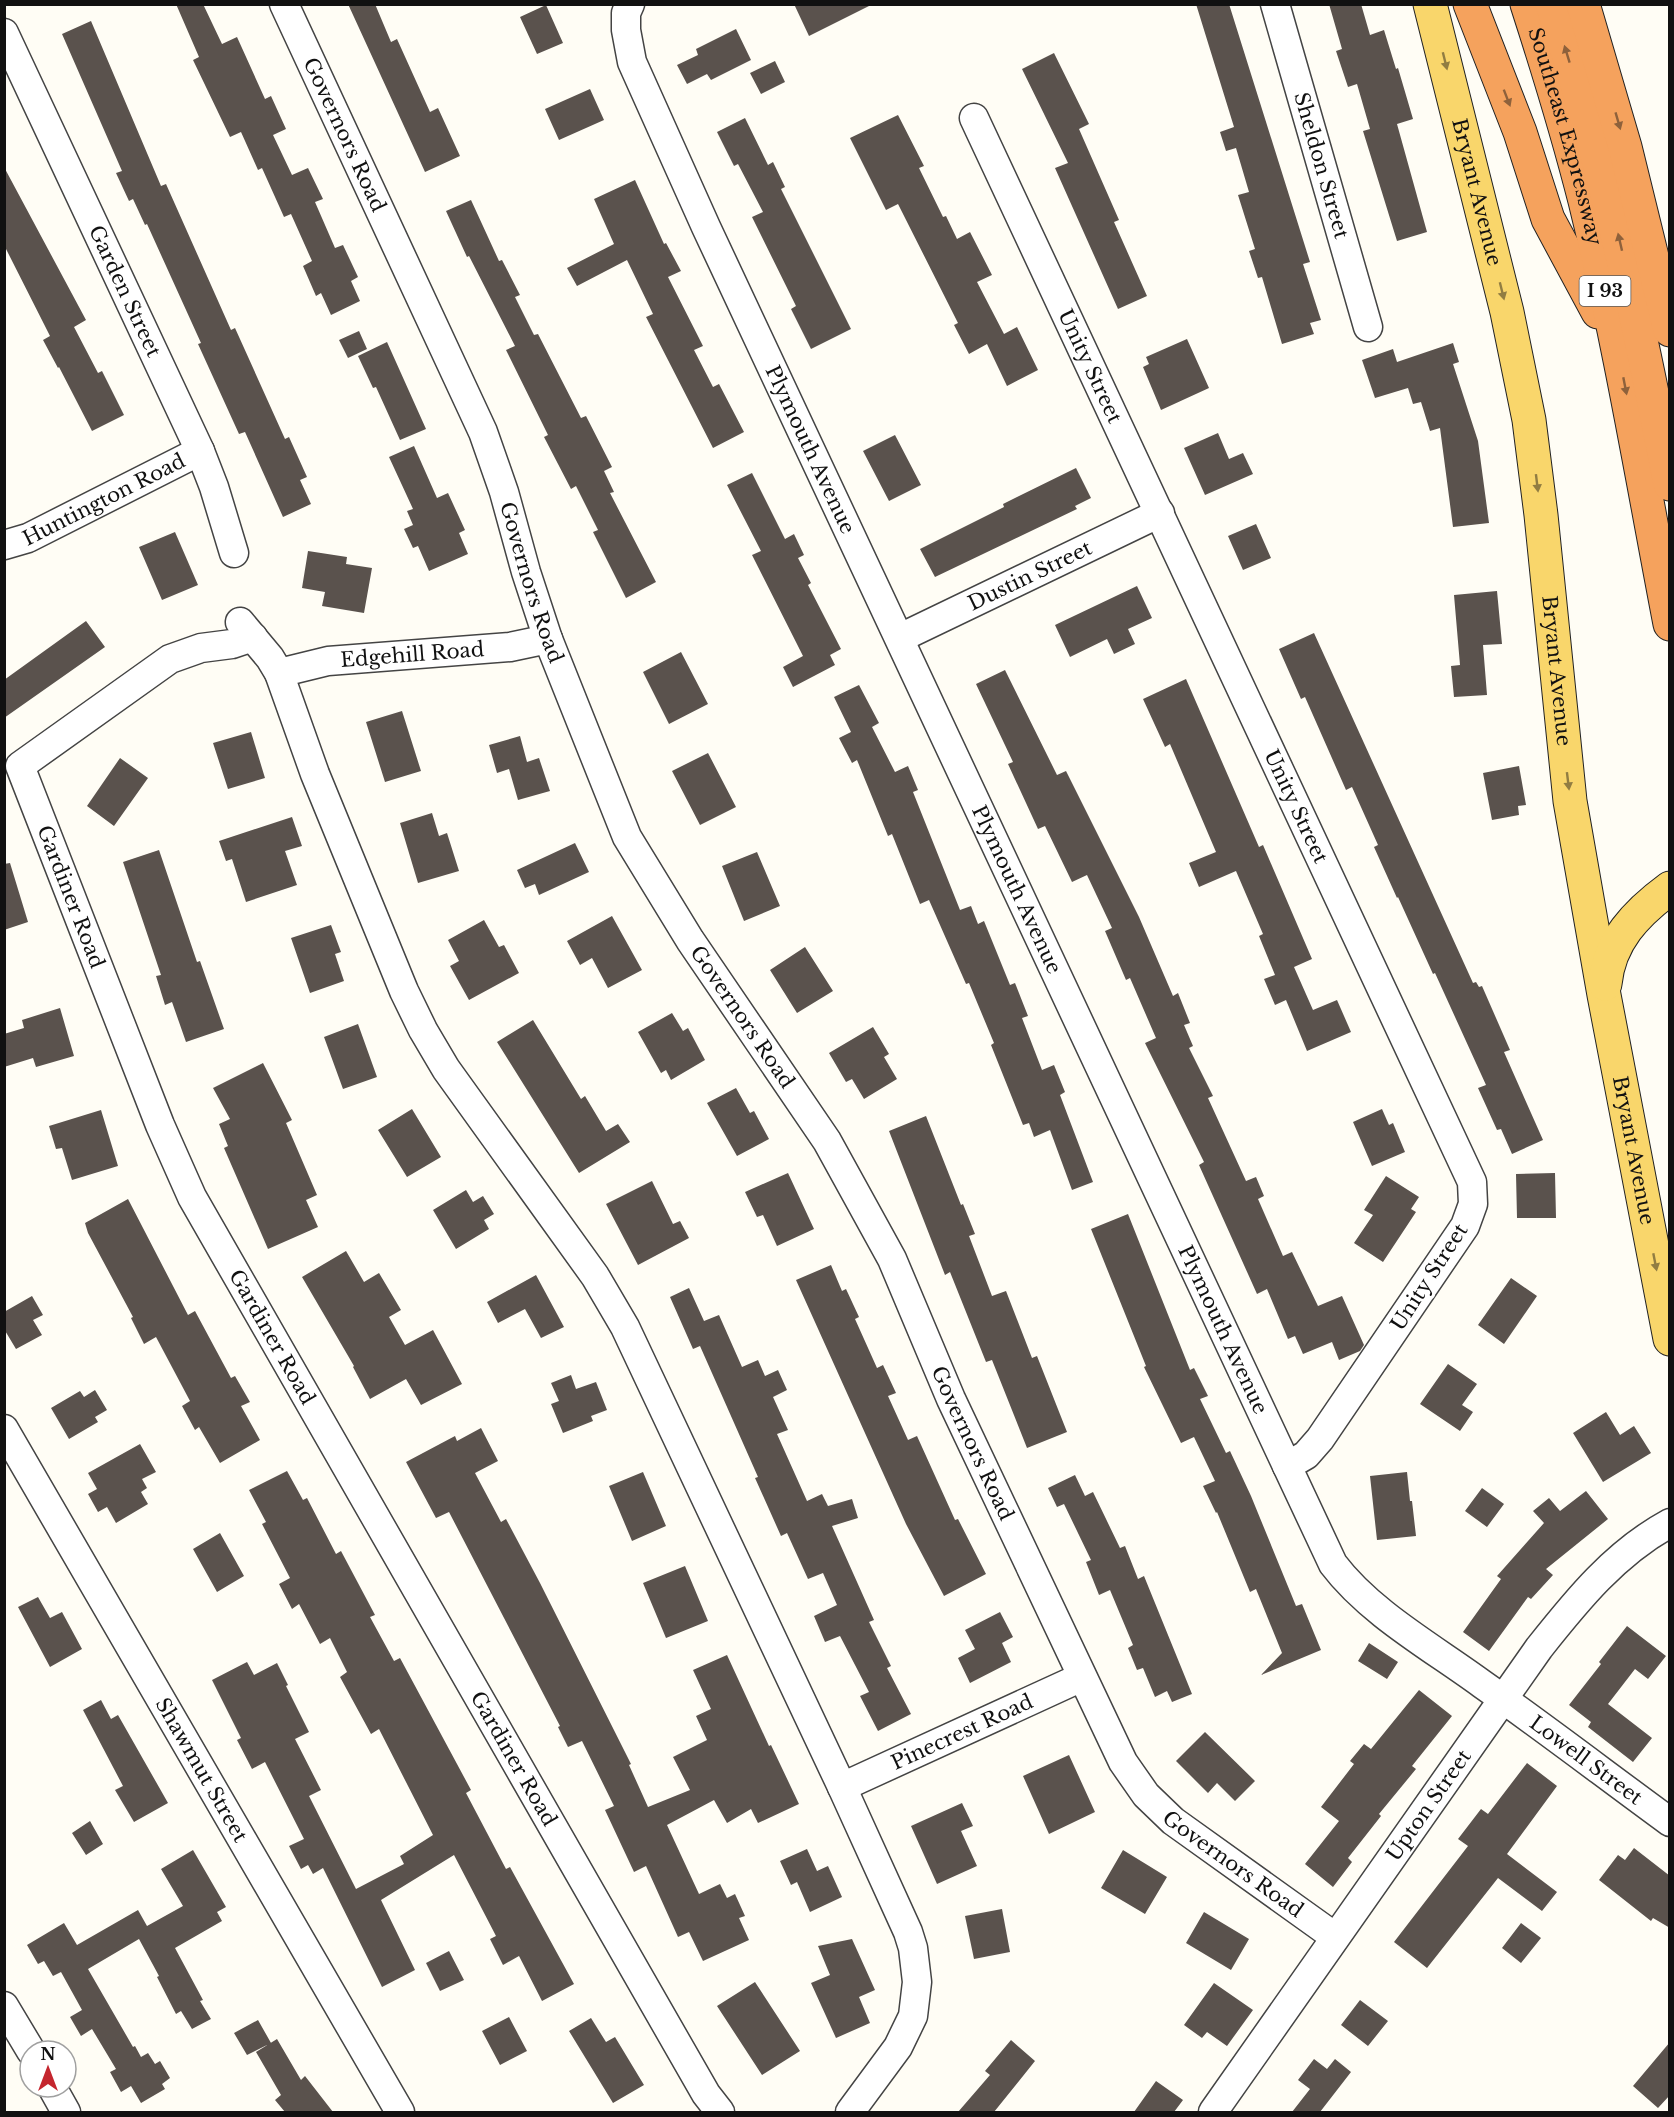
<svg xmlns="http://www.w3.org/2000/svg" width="1674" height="2117" viewBox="0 0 1674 2117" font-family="'Libre Baskerville',serif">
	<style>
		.building { fill: #5a524d }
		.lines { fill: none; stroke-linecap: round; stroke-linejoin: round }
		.minor-casing { stroke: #444; stroke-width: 31 }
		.major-casing { stroke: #222; stroke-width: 35 }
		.highway-casing { stroke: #222; stroke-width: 35 }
		.minor { stroke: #fff; stroke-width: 28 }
		.major { stroke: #f9d66b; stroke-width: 33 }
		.highway { stroke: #f5a25d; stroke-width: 33 }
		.oneway { fill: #8e613b }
		.oneway2 { fill: #917d42 }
		.labels { text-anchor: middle; stroke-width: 6; stroke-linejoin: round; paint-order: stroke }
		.shield { fill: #fff; stroke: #585858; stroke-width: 1.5 }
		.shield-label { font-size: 18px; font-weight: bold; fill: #111 }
		.street-label { font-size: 20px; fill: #111; stroke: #fff }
	</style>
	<rect width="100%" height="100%" fill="#fffdf5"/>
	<path class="building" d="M176 4H203L222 44 237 37 265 99 271 96 286 129 273 135 292 175 308 168 323 199 315 202 335 248 343 245 358 277 351 281 360 301 331 315 321 293 316 296 303 266 312 261 291 214 284 217 262 168 258 170 241 132 230 137 193 60 199 57Z
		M348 4H375L391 42 397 39 430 112 438 108 460 156 425 172Z
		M794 4H873L809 36Z
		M1196 4H1229L1310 262 1303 264 1321 320 1310 323 1314 334 1282 344 1262 277 1258 278 1249 251 1255 249 1238 195 1249 192 1236 148 1226 151 1220 132 1234 127Z
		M1329 4H1361L1370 35 1384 30 1396 69 1398 68 1413 119 1397 124 1427 232 1397 241 1363 131 1370 129 1357 84 1348 87 1336 51 1342 49Z
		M546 5 563 43 537 54 520 17Z
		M91 21 161 186 166 184 231 330 235 328 285 439 289 437 307 477 300 480 311 504 283 517 245 432 239 434 198 344 201 343 147 224 145 225 133 199 129 201 116 173 122 171 62 34Z
		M736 29 751 60 711 80 707 74 687 84 677 65 698 55 696 49Z
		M1054 53 1089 124 1079 129 1119 220 1114 222 1147 296 1118 309 1055 168 1068 163 1022 69Z
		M775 61 785 82 761 94 750 73Z
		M590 89 604 120 559 140 545 109Z
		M898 115 924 166 919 168 943 217 946 216 957 239 970 232 992 275 977 282 1004 334 1017 327 1038 370 1007 386 987 344 969 354 954 325 958 323 898 204 886 210 850 138Z
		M745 118 768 165 773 162 785 187 781 189 851 329 811 349 791 309 796 306 752 217 763 212 738 164 734 166 717 132Z
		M4 167 86 320 74 327 98 373 102 371 124 415 92 431 59 367 58 368 43 340 50 336 4 245Z
		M635 180 664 244 666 243 681 271 668 277 703 346 694 350 713 387 719 384 744 432 713 448 646 317 653 314 627 260 577 286 567 268 614 244 594 199Z
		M471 200 499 261 502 260 520 295 515 297 534 335 538 334 581 418 586 416 612 467 604 471 614 492 610 493 656 582 626 598 593 532 598 530 576 486 571 489 544 437 548 435 506 350 515 346 469 256 467 257 446 211Z
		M359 331 367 349 348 358 339 340Z
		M1187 339 1209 388 1161 410 1143 367 1149 364 1146 357Z
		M387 342 426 429 400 440 376 387 373 388 358 356Z
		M1453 343 1459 362 1453 364 1478 441 1489 523 1453 527 1440 428 1430 431 1421 402 1413 404 1408 388 1375 398 1362 360 1393 349 1397 362Z
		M1218 433 1229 459 1243 453 1253 474 1205 495 1184 448Z
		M895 435 921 485 889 501 863 451Z
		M414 446 437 498 448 493 465 530 459 533 468 554 429 571 418 546 413 548 404 529 413 525 407 511 413 509 389 457Z
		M1076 468 1091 498 1075 506 1077 509 935 577 920 549 1004 507 1003 504Z
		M752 473 785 539 794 534 804 555 798 558 811 583 808 585 841 649 830 655 835 665 793 687 783 667 803 656 752 555 761 551 727 485Z
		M1256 524 1271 558 1243 570 1228 536Z
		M175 532 198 585 162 600 139 547Z
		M308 551 347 557 346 564 372 568 364 613 322 606 325 592 302 588Z
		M1137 586 1152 618 1128 629 1135 644 1114 654 1107 639 1070 657 1055 625Z
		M1497 591 1502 644 1483 645 1487 695 1454 697 1451 666 1460 665 1454 595Z
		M86 621 105 647 4 718V680Z
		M1314 633 1473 983 1476 982 1479 987 1482 986 1510 1050 1504 1052 1543 1140 1512 1154 1501 1129 1497 1130 1478 1088 1486 1085 1435 973 1433 974 1398 897 1397 898 1374 847 1378 845 1352 787 1346 790 1305 697 1301 699 1279 649Z
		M681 652 708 704 669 724 643 672Z
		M1005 670 1057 775 1066 771 1139 917 1173 996 1178 993 1190 1023 1184 1025 1193 1046 1189 1048 1213 1096 1208 1098 1246 1181 1256 1177 1264 1196 1258 1199 1283 1256 1292 1252 1318 1306 1342 1296 1364 1345 1360 1351 1339 1360 1332 1342 1303 1354 1295 1336 1288 1339 1267 1289 1257 1294 1199 1165 1204 1162 1145 1043 1156 1038 1130 978 1126 980 1105 931 1112 928 1087 875 1072 882 1045 826 1038 829 1008 764 1013 762 976 684Z
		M1186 679 1259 847 1263 845 1312 959 1294 967 1313 1010 1337 1000 1351 1032 1307 1051 1286 1000 1275 1005 1264 979 1275 975 1259 936 1263 934 1236 871 1199 887 1189 863 1216 852 1170 744 1165 747 1143 699Z
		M859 685 879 723 872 727 895 772 908 766 918 790 913 792 960 910 971 906 978 924 984 921 1010 985 1015 983 1028 1016 1022 1018 1042 1070 1054 1065 1065 1092 1060 1095 1093 1182 1072 1190 1050 1130 1034 1137 1029 1123 1023 1125 991 1045 994 1043 969 983 966 984 929 900 920 904 892 834 888 836 857 760 852 763 839 738 851 732 834 697Z
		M402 711 421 771 385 782 366 722Z
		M251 732 265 778 228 789 213 743Z
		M520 736 527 762 539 758 550 791 518 800 509 769 497 773 489 745Z
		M708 753 736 807 700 825 672 771Z
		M120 758 148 778 114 826 87 806Z
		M1519 766 1526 805 1518 806 1519 815 1492 820 1483 773Z
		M432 813 439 836 447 833 459 871 418 883 400 823Z
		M292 817 302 846 285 851 297 885 246 902 232 859 226 861 219 841Z
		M575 843 589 872 539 895 535 884 525 888 517 870Z
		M159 850 197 962 200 961 224 1029 186 1042 172 1002 165 1005 156 976 161 975 123 862Z
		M757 852 780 906 744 921 722 866Z
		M10 863 28 922 4 930V864Z
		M612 916 642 970 608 988 592 958 580 965 567 941Z
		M484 920 499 947 504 945 519 973 469 1000 450 966 459 961 448 940Z
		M331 925 341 952 335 954 344 981 310 993 291 938Z
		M805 947 833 991 797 1013 770 970Z
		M60 1008 74 1056 36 1067 33 1058 4 1067V1034L24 1028 22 1020Z
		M672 1013 683 1031 688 1028 705 1060 671 1080 666 1070 661 1073 638 1032Z
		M533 1020 581 1099 585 1096 606 1131 618 1124 630 1142 579 1173 497 1042Z
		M358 1024 377 1077 343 1089 324 1037Z
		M873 1027 889 1054 884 1057 897 1079 864 1099 852 1079 846 1082 829 1053Z
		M263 1063 292 1120 286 1123 317 1195 306 1200 318 1227 268 1249 224 1148 228 1146 219 1124 230 1119 213 1088Z
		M736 1088 750 1113 754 1111 769 1139 737 1156 707 1103Z
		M412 1109 441 1157 407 1177 378 1130Z
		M1382 1109 1389 1125 1393 1123 1405 1152 1372 1166 1353 1122Z
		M101 1110 118 1166 72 1180 62 1148 56 1149 49 1126Z
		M926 1116 961 1205 963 1204 975 1234 969 1236 992 1296 1006 1291 1032 1358 1037 1356 1067 1432 1027 1448 992 1360 986 1362 950 1272 945 1275 889 1131Z
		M788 1173 814 1229 777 1246 763 1215 757 1217 745 1192Z
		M1555 1173 1556 1218H1517L1516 1174Z
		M1386 1176 1419 1197 1411 1209 1416 1212 1383 1262 1354 1243 1373 1215 1364 1210Z
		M652 1181 673 1224 680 1221 689 1238 638 1265 606 1204Z
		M466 1190 473 1202 483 1196 494 1214 484 1220 489 1229 456 1249 433 1210Z
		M128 1199 188 1315 195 1311 231 1378 235 1376 250 1402 241 1406 260 1440 220 1463 199 1427 195 1430 182 1406 190 1401 156 1337 144 1344 131 1318 133 1317 88 1233 85 1223Z
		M1128 1214 1190 1370 1194 1368 1208 1396 1200 1399 1226 1453 1230 1451 1251 1496 1296 1606 1302 1604 1321 1650 1261 1675 1282 1653 1256 1589 1250 1592 1217 1512 1216 1513 1203 1486 1215 1481 1194 1437 1181 1443 1144 1367 1146 1366 1091 1229Z
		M346 1251 364 1282 379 1273 401 1310 389 1317 405 1345 433 1330 462 1384 421 1405 406 1379 370 1399 353 1367 354 1366 302 1277Z
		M831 1265 842 1291 846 1289 859 1317 855 1319 877 1368 883 1365 896 1393 888 1396 908 1440 917 1436 955 1520 958 1519 986 1574 944 1596 906 1524 796 1280Z
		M536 1275 564 1327 541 1338 525 1309 498 1323 487 1302Z
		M1511 1278 1537 1296 1504 1344 1478 1325Z
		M689 1288 704 1321 719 1315 742 1367 758 1360 765 1376 778 1370 787 1390 773 1397 788 1430 777 1434 807 1501 822 1494 828 1506 852 1499 858 1518 832 1526 874 1620 869 1622 891 1666 887 1668 911 1714 878 1731 860 1696 869 1692 840 1636 825 1642 814 1616 837 1605 823 1573 808 1579 787 1533 781 1536 755 1478 758 1477 700 1346 693 1349 670 1297Z
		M32 1296 43 1315 33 1320 42 1335 16 1349 4 1329V1312Z
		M1448 1364 1477 1384 1462 1405 1473 1412 1460 1431 1420 1404Z
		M571 1375 576 1389 596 1382 607 1410 591 1416 593 1421 563 1433 551 1404 559 1401 551 1383Z
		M95 1390 107 1410 95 1417 98 1422 69 1439 51 1408 80 1391 84 1397Z
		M1606 1412 1620 1435 1634 1426 1651 1453 1603 1482 1573 1433Z
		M481 1428 498 1461 475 1473 501 1522 506 1519 540 1583 631 1764 629 1765 648 1807 690 1790 673 1757 707 1740 696 1716 711 1709 693 1670 727 1655 769 1746 771 1745 799 1804 758 1823 751 1809 727 1823 714 1800 667 1825 699 1894 720 1884 727 1898 735 1894 745 1916 739 1918 749 1940 703 1961 689 1932 678 1937 646 1866 634 1872 605 1810 614 1806 582 1741 568 1747 558 1727 560 1726 449 1512 436 1518 406 1462 455 1436 457 1441Z
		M140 1444 156 1472 142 1479 147 1488 141 1492 148 1504 116 1523 107 1507 98 1512 88 1494 97 1489 88 1473Z
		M287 1471 303 1500 307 1498 336 1554 341 1551 375 1615 370 1617 394 1661 400 1658 471 1790 466 1793 506 1869 510 1867 574 1984 542 2001 519 1956 503 1965 490 1939 496 1936 454 1855 381 1900 415 1970 382 1987 323 1868 313 1874 308 1865 301 1869 289 1846 304 1839 265 1762 252 1769 237 1740 241 1738 212 1680 247 1662 254 1675 277 1663 288 1685 286 1686 309 1732 295 1739 321 1790 309 1796 356 1889 404 1864 400 1856 433 1835 379 1729 371 1734 340 1677 347 1672 330 1638 320 1644 299 1604 292 1609 279 1584 290 1578 262 1524 266 1522 249 1490Z
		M643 1472 666 1526 632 1541 609 1486Z
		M1407 1472 1410 1501H1412L1416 1536 1377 1540 1370 1476Z
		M1075 1475 1085 1496 1093 1492 1120 1548 1125 1546 1138 1579 1144 1576 1192 1694 1172 1702 1167 1691 1155 1697 1143 1668 1137 1670 1128 1648 1133 1645 1110 1590 1099 1595 1086 1562 1091 1560 1064 1504 1057 1507 1048 1488Z
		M1482 1488 1504 1504 1487 1527 1465 1511Z
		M1586 1491 1608 1519 1546 1569 1553 1575 1531 1599 1528 1597 1489 1651 1463 1632 1501 1579 1497 1576 1544 1523 1533 1511 1549 1498 1560 1511Z
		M220 1533 244 1576 217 1592 193 1549Z
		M685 1566 708 1621 666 1638 643 1583Z
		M38 1597 50 1618 62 1612 82 1649 50 1667 18 1607Z
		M1000 1612 1013 1637 1002 1643 1011 1662 970 1683 958 1658 975 1649 965 1630Z
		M1627 1626 1666 1656 1648 1679 1635 1669 1608 1704 1652 1738 1633 1762 1588 1727 1591 1722 1569 1705 1601 1664 1599 1662Z
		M1369 1643 1398 1662 1387 1679 1358 1661Z
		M1419 1690 1452 1716 1412 1766 1416 1769 1379 1814 1381 1816 1348 1858 1352 1862 1333 1887 1305 1864 1339 1821 1321 1807 1354 1764 1350 1761 1364 1744 1371 1749Z
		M101 1700 111 1719 118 1715 168 1803 134 1822 115 1790 123 1786 83 1710Z
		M1205 1732 1255 1781 1235 1801 1217 1783 1208 1793 1176 1761Z
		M1069 1755 1095 1812 1049 1834 1023 1776Z
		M1527 1763 1557 1786 1507 1854 1557 1892 1542 1911 1498 1878 1427 1968 1394 1942 1468 1846 1458 1839 1481 1809 1488 1814Z
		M962 1803 973 1826 961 1831 977 1866 937 1884 911 1826Z
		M90 1821 103 1844 86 1855 72 1833Z
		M1634 1848 1670 1876V1928L1653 1918 1651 1921 1599 1880 1618 1855 1625 1860Z
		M807 1849 817 1871 828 1866 842 1897 810 1912 797 1882 791 1885 780 1861Z
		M193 1850 226 1907 217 1912 222 1921 175 1948 203 2000 200 2001 211 2019 192 2029 181 2011 176 2014 157 1977 159 1976 139 1939 88 1969 133 2047 135 2046 141 2057 148 2053 155 2064 160 2061 170 2078 162 2084 165 2089 141 2103 131 2086 121 2092 110 2072 116 2069 92 2029 81 2036 70 2017 82 2010 61 1972 53 1976 44 1961 38 1964 27 1945 64 1923 77 1945 138 1910 147 1926 183 1906 161 1869Z
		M1123 1850 1167 1877 1145 1914 1101 1888Z
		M1002 1909 1010 1952 974 1959 965 1916Z
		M1204 1912 1249 1939 1231 1970 1186 1943Z
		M1521 1923 1541 1938 1521 1963 1502 1948Z
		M852 1939 875 1990 859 1997 870 2023 836 2038 811 1983 830 1975 818 1946Z
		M449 1951 464 1980 440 1991 426 1963Z
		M755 1982 800 2051 762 2075 717 2006Z
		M1214 1983 1253 2010 1227 2046 1207 2032 1202 2038 1184 2025Z
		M1360 2000 1388 2021 1368 2046 1341 2025Z
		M509 2017 527 2051 500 2065 482 2031Z
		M591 2018 606 2042 615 2037 644 2085 613 2103 569 2031Z
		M258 2020 271 2043 247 2055 234 2033Z
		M277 2039 301 2080 305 2076 333 2112H285L275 2100 281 2095 256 2052Z
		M1011 2040 1035 2061 994 2112H958L990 2075 985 2071Z
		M1670 2042V2095L1658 2108 1633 2086Z
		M1314 2059 1327 2069 1335 2059 1351 2072 1320 2112H1292L1310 2089 1298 2080Z
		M1156 2081 1183 2100 1174 2112H1134Z"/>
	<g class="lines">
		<defs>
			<g id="minor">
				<path id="s1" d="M284 4 483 432 504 492 526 572 548 639 627 837 690 940 827 1141 892 1259 951 1399 1123 1762 1146 1795 1173 1821 1335 1937"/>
				<path id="s2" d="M630 4 626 13V30L632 62 706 227 1333 1564C1370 1613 1433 1648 1482 1684 1546 1729 1607 1776 1670 1822"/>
				<path id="s3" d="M1275 4 1368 327"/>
				<path id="s4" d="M4 33 200 451 214 487 234 553"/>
				<path id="s5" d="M974 118 1472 1182 1473 1204 1465 1226 1320 1439 1306 1455 1287 1466"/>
				<path id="s6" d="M4 545 28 538 200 451"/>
				<path d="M240 622 270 658 279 673 315 774 404 991 423 1030 446 1069 595 1276 625 1327 842 1787 908 1932 913 1948 917 1982 913 2016 898 2047 850 2112"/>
				<path id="s7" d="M253 637 232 644 201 648 170 659 20 766 160 1125 192 1197 706 2094 720 2112"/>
				<path id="s8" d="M900 638 1160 513"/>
				<path id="s9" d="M279 673 328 661 510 647 548 639"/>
				<path id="s10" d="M4 1429 400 2112"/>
				<path id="s11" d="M842 1787 1082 1677"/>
				<path d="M4 2006 31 2051"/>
				<path d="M52 2087 66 2112"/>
				<path id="s12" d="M1213 2112 1539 1648C1577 1600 1615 1553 1670 1523"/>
			</g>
			<g id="major">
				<path id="s13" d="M1430 4 1507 312 1529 420 1541 515 1570 801 1604 995 1670 1339"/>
				<path d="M1605 984C1609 941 1636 913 1670 888"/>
			</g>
			<g id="highway">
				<path d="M1470 4 1520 132 1548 219 1598 312"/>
				<path id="s14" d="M1527 4C1548 69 1568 134 1585 201 1619 340 1643 483 1670 624"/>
				<path d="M1552 4C1604 161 1639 322 1670 484"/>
				<path d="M1583 4 1625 147 1670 330"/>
			</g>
		</defs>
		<use href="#minor" class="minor-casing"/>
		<use href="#major" class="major-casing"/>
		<use href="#highway" class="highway-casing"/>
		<use href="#minor" class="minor"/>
		<use href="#major" class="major"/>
		<use href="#highway" class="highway"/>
	</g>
	<defs><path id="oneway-solid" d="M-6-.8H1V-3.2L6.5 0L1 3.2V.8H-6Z" transform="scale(1.5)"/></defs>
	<g class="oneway">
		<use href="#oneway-solid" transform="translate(1567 54) rotate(-107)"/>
		<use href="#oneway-solid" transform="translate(1507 98) rotate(69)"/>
		<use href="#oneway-solid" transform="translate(1618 121) rotate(74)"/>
		<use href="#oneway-solid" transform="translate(1620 242) rotate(-103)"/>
		<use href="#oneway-solid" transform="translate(1625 386) rotate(79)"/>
	</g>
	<g class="oneway2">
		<use href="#oneway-solid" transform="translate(1445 61) rotate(76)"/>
		<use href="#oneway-solid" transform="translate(1502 291) rotate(76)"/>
		<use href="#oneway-solid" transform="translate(1537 483) rotate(83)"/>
		<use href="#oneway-solid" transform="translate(1568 781) rotate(83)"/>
		<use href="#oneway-solid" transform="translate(1655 1262) rotate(79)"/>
	</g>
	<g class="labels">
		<rect class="shield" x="1579.5" y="276" width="51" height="30" rx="4.5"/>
		<g class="shield-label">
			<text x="1605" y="297">I 93</text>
		</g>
		<g class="street-label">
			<text dy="7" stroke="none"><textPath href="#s1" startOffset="144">Governors Road</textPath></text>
			<text dy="7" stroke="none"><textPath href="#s14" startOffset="138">Southeast Expressway</textPath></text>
			<text dy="7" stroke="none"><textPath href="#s3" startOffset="168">Sheldon Street</textPath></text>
			<text dy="7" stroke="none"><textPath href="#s13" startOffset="194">Bryant Avenue</textPath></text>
			<text dy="7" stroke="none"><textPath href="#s4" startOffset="285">Garden Street</textPath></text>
			<text dy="7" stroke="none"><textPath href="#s5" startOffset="274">Unity Street</textPath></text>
			<text dy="7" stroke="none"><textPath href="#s2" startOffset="486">Plymouth Avenue</textPath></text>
			<text dy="7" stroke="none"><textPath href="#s6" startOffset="110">Huntington Road</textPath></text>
			<text dy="7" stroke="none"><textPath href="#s8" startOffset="144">Dustin Street</textPath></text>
			<text dy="7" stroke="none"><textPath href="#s1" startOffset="630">Governors Road</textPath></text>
			<text dy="7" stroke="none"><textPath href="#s9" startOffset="135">Edgehill Road</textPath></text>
			<text dy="7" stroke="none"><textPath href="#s13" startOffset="680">Bryant Avenue</textPath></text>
			<text dy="7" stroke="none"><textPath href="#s5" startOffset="760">Unity Street</textPath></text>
			<text dy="7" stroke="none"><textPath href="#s2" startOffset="972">Plymouth Avenue</textPath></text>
			<text dy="7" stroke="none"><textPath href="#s7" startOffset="411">Gardiner Road</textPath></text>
			<text dy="7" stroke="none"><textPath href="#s1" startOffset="1116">Governors Road</textPath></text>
			<text dy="7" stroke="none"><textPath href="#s13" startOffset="1166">Bryant Avenue</textPath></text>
			<text transform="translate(1429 1277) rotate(-57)" y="7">Unity Street</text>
			<text dy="7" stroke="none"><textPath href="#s2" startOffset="1458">Plymouth Avenue</textPath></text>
			<text dy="7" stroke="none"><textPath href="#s7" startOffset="896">Gardiner Road</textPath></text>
			<text dy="7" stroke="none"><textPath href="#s1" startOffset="1602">Governors Road</textPath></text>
			<text dy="7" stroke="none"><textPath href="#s11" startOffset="132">Pinecrest Road</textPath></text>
			<text dy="7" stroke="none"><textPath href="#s7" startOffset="1382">Gardiner Road</textPath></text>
			<text dy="7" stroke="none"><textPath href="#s2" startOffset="2038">Lowell Street</textPath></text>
			<text dy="7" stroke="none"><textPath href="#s10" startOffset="394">Shawmut Street</textPath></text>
			<text dy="7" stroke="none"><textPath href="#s12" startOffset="375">Upton Street</textPath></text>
			<text dy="7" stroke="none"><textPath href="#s1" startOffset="2106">Governors Road</textPath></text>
		</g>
	</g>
	<rect width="1674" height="2117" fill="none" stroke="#111111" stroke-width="12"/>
	<g transform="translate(48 2069)"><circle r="28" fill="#ffffff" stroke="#a0a0a0" stroke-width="1.5"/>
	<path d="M0-4.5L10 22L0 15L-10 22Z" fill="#c4262e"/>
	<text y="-9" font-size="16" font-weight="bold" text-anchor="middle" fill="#111111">N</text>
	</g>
</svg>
